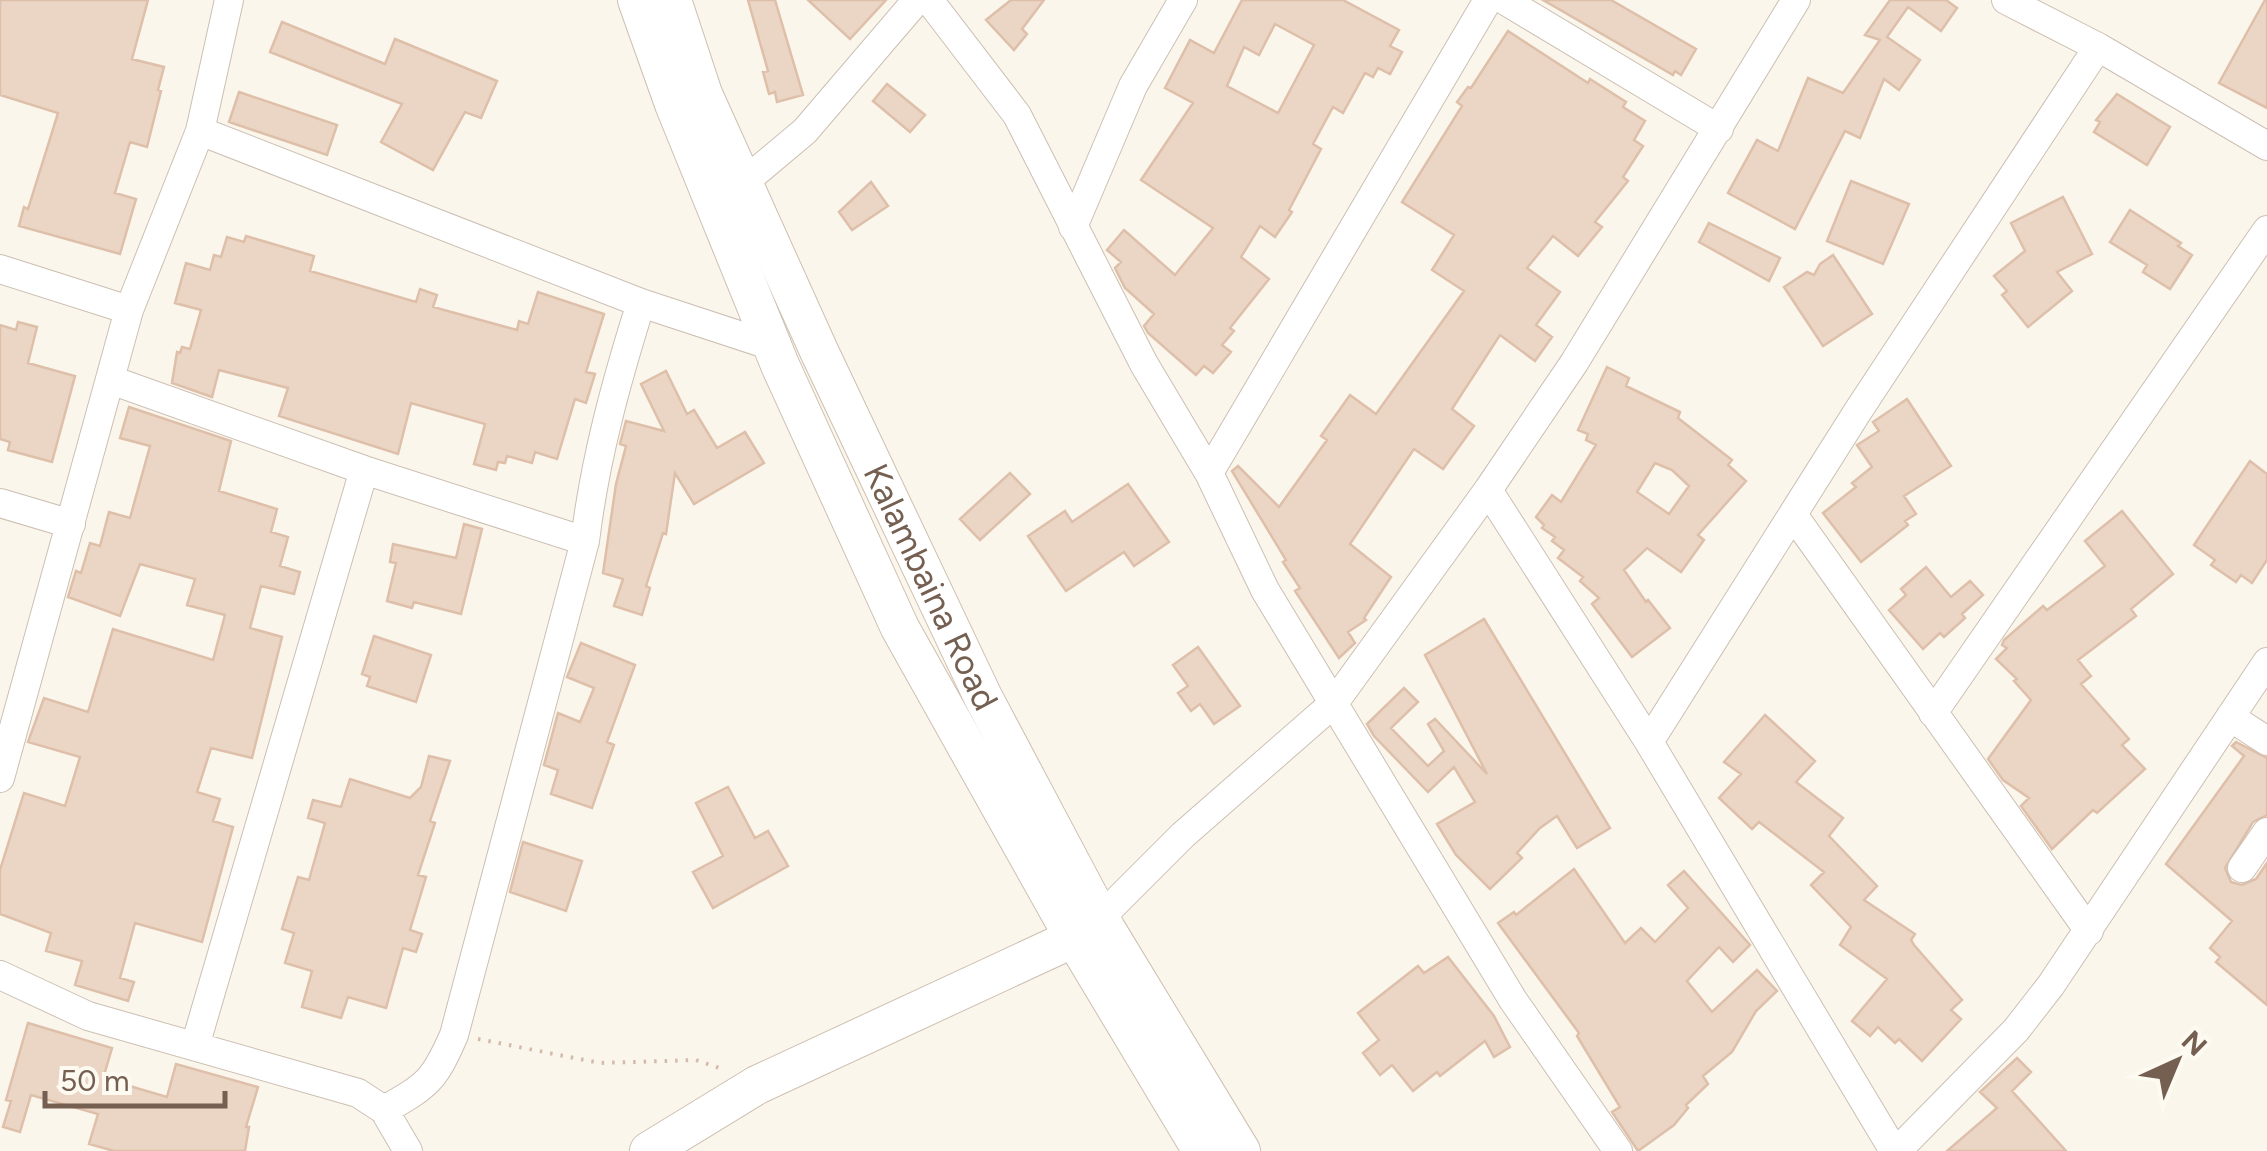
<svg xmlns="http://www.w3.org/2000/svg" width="2267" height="1151" viewBox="0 0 2267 1151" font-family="Figtree,sans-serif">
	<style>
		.building { fill: #ebd6c5; stroke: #debfa9; stroke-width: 2.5; fill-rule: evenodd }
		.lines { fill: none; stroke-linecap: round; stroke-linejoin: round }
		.street-casing { stroke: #ccbfb3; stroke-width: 30 }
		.secondary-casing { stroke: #cebfb0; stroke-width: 40 }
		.path { stroke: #d3bba9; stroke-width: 4; stroke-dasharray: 2.5 8; stroke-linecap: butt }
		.street { stroke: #fff; stroke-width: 28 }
		.secondary { stroke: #fff; stroke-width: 38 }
		.labels { text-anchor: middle; stroke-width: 10; stroke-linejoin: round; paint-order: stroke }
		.street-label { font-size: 35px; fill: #745f51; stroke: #fdfaf2 }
	</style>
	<rect width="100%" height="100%" fill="#fbf6ec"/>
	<path class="building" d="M0 0H148L132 59 164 67 158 90 161 91 147 147 130 142 115 193 136 199 120 254 19 226 24 207 28 209 58 113 0 95Z
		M748 0H775L803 95 777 102 775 92 769 94 763 72 768 71Z
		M808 0H886L850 39Z
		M1011 0H1044L1022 29 1027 34 1014 50 986 20Z
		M1242 0H1343L1399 30 1390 46 1402 52 1390 74 1378 68 1373 77 1365 73 1343 113 1333 107 1313 144 1321 149 1289 210 1292 212 1275 237 1260 226 1241 257 1269 279 1230 328 1234 331 1222 345 1231 352 1213 373 1204 366 1196 375 1148 333 1144 326 1154 314 1125 288 1115 268 1121 262 1107 250 1124 230 1175 275 1213 228 1141 180 1193 103 1165 88 1190 40 1214 53ZM1275 24 1314 45 1278 113 1227 86 1244 47 1259 55Z
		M1543 0H1611L1696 49 1681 75 1675 71 1673 75Z
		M1890 0H1946L1957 8 1941 31 1908 7 1887 37 1920 60 1899 90 1884 79 1860 138 1845 131 1795 229 1728 193 1757 140 1778 151 1808 78 1843 93 1880 40 1865 35Z
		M2265 0H2267V108L2219 83Z
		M282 22 385 64 395 39 497 81 481 118 465 112 433 170 381 142 402 104 270 52Z
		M1508 31 1588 83 1590 79 1626 102 1623 107 1645 121 1634 140 1643 146 1623 177 1628 181 1595 222 1602 227 1578 256 1553 236 1527 268 1560 292 1536 325 1552 337 1535 361 1500 335 1452 409 1474 426 1443 469 1414 449 1350 544 1391 577 1364 618 1366 620 1348 632 1355 643 1339 658 1295 591 1300 588 1283 562 1286 560 1232 471 1238 466 1279 507 1327 440 1321 436 1350 395 1376 414 1464 291 1432 270 1454 235 1402 202 1462 106 1457 102 1468 87 1471 88Z
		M887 84 925 115 910 132 873 101Z
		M239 92 337 125 327 155 229 122Z
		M2117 94 2170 127 2147 165 2094 132 2100 122 2096 120Z
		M1851 181 1909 204 1883 264 1827 241Z
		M871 182 888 206 852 230 839 212Z
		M2063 197 2092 254 2057 272 2072 291 2028 327 2002 295 2007 291 1994 276 2025 251 2011 223Z
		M2130 210 2181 243 2178 246 2192 255 2170 289 2143 272 2147 265 2110 242Z
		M1709 223 1780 258 1769 281 1699 242Z
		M246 236 314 256 310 271 416 302 420 289 437 295 433 307 517 330 519 321 528 324 538 292 604 314 586 372 595 374 586 403 575 399 557 459 535 452 532 463 507 456 505 463 498 462 496 470 474 464 485 424 411 403 398 454 279 416 288 388 219 370 212 397 172 383 177 352 180 353 182 347 190 349 201 310 175 303 186 263 210 270 214 255 221 257 227 237 244 242Z
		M1833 255 1872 314 1823 346 1784 287 1807 272 1814 275 1820 264Z
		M18 322 37 327 28 363 75 376 52 462 8 450 10 442 0 439V325L16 330Z
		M1607 367 1629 378 1626 386 1680 412 1678 418 1732 460 1728 465 1746 481 1698 535 1704 540 1681 572 1647 548 1624 570 1646 602 1648 600 1670 628 1632 657 1592 604 1599 598 1580 581 1583 577 1558 558 1564 550 1552 541 1555 537 1542 528 1544 525 1536 517 1552 495 1561 502 1596 445 1586 440 1588 434 1578 430ZM1655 463 1672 470 1689 486 1669 514 1637 492Z
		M666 371 687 414 694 410 717 448 745 432 764 463 694 504 675 473 666 534 663 533 646 586 650 588 642 615 614 606 623 579 603 573 616 484 626 446 620 444 626 421 664 431 641 384Z
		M1907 399 1951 466 1904 496 1916 514 1905 521 1908 525 1861 562 1823 513 1856 487 1852 483 1872 467 1857 445 1879 431 1873 422Z
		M129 407 231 441 219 491 277 509 271 532 288 537 280 566 300 572 294 594 261 586 250 628 282 637 252 758 211 748 197 792 220 799 213 821 233 827 202 942 135 923 120 978 134 982 128 1001 75 985 82 961 46 951 51 933 0 914V870L24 793 65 806 80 757 28 742 44 698 88 712 113 629 213 660 225 615 187 605 195 579 140 564 120 616 68 597 76 571 81 573 90 543 100 546 109 512 130 518 150 446 120 438Z
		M2250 461 2267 474V560L2252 583 2241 575 2236 582 2211 565 2215 560 2194 545Z
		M1010 473 1030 494 980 540 960 519Z
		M1128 484 1169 542 1134 566 1124 552 1066 591 1028 536 1065 511 1072 522Z
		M2122 511 2173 574 2131 609 2136 616 2078 660 2091 676 2081 684 2129 739 2122 745 2145 769 2097 813 2093 810 2052 849 2021 806 2029 798 2003 780 1988 759 2031 700 2014 681 2017 679 1996 659 2007 648 2002 645 2004 640 2043 606 2047 610 2105 566 2085 541Z
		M464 524 482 529 461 614 414 602 412 608 387 601 396 563 390 562 393 544 456 558Z
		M1926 567 1951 597 1970 581 1983 595 1962 614 1965 618 1944 637 1940 633 1923 649 1889 610 1906 595 1901 589Z
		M1484 619 1610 828 1577 848 1557 816 1540 828 1517 853 1522 858 1490 889 1456 855 1437 824 1475 802 1454 767 1428 792 1374 736 1367 724 1404 688 1418 702 1391 728 1428 766 1444 751 1428 724 1435 719 1487 774 1425 655Z
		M374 636 431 655 416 702 367 686 370 677 362 674Z
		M581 643 635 665 607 742 614 745 592 808 551 794 558 770 544 765 558 713 580 722 594 688 567 677Z
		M1198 647 1240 706 1214 724 1200 704 1191 711 1178 693 1188 686 1173 665Z
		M1765 715 1815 761 1796 782 1843 818 1829 836 1877 886 1864 900 1915 934 1911 940 1914 945 1962 1000 1951 1010 1961 1019 1922 1061 1899 1039 1895 1043 1878 1027 1870 1036 1852 1021 1887 979 1840 945 1851 927 1811 885 1824 872 1759 822 1752 829 1719 798 1741 774 1724 762Z
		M2236 742 2267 758V815L2253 822 2225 868 2231 882 2242 885 2256 879 2267 863V1005L2216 962 2220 957 2210 948 2232 921 2166 864 2244 756 2232 746Z
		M429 756 450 761 430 821 435 823 418 875 426 877 410 930 422 934 416 952 403 948 386 1008 348 997 341 1018 302 1007 312 971 285 963 294 933 282 929 298 877 309 880 325 823 308 818 313 800 341 807 350 779 410 798 421 787Z
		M728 787 755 838 768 831 788 866 713 908 693 872 723 856 696 803Z
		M523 842 582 861 566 911 510 892Z
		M1574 869 1625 943 1641 928 1655 942 1688 908 1668 885 1684 871 1750 945 1733 962 1719 947 1687 981 1712 1012 1757 970 1777 991 1756 1011 1732 1052 1703 1076 1708 1084 1686 1105 1688 1108 1674 1125 1638 1151 1612 1112 1620 1107 1577 1036 1579 1033 1498 923 1514 912 1516 915Z
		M1448 957 1494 1016 1510 1047 1494 1057 1485 1041 1440 1076 1437 1072 1413 1091 1392 1065 1380 1075 1363 1053 1379 1040 1358 1013 1418 966 1424 973Z
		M28 1023 112 1048 105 1072 128 1079 126 1085 167 1097 176 1064 258 1087 246 1127H249L245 1151H114L89 1144 98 1114 31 1095 20 1132 3 1127 11 1101 6 1100Z
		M2017 1058 2031 1072 2012 1091 2066 1151H1947L1997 1108 1980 1092Z"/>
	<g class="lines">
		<defs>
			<path id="street" d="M929 0 1017 115 1144 364 1209 473 1265 590 1513 1000 1618 1151
				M1504 0 1719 129
				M2006 0 2098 47 2267 146
				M200 131 641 303 772 346
				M743 183 805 131 917 0
				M1073 227 1133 86 1183 0
				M0 269 129 310
				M111 380 364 470 195 1046
				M364 470 585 541
				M1209 473 1488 0
				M1488 490 1649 742 1894 1151
				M0 503 71 524
				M1794 516 2089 931
				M1933 713 2267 230
				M2230 717 2267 741
				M1649 742 1858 411 2098 47
				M0 778 129 310 200 131 229 0
				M2242 868 2267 832
				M1100 918 1183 835 1334 703 1488 490 1574 363 1796 0
				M0 975 88 1016 358 1093 384 1110 408 1151
				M384 1110C428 1085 434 1081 454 1035L585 541C595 459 616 382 641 303
				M1897 1151 2016 1030 2051 985 2267 662"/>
			<g id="secondary">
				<path d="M637 0 674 104 780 365 900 628 1074 938 1202 1151"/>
				<path id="s1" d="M672 0 703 94 819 351 983 697 1106 929 1241 1151"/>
				<path d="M649 1151 757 1085 1074 938 1095 932"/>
			</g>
		</defs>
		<use href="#street" class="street-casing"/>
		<use href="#secondary" class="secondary-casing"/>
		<path class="path" d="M478 1039 600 1063 696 1060 725 1070"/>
		<use href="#street" class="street"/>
		<use href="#secondary" class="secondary"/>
	</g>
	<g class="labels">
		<g class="street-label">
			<text dy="12" stroke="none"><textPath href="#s1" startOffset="642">Kalambaina Road</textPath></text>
		</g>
	</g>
	<g transform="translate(2177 1061) rotate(44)" stroke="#fdfaf2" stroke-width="8" paint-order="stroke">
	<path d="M0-8L18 38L0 25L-18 38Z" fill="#745f51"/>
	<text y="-15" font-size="28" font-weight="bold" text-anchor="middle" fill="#745f51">N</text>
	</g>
	<path d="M45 1091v15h180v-15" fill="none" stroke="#745f51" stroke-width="5"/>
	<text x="60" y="1091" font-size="30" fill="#745f51" stroke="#fdfaf2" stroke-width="8" paint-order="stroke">50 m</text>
</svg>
